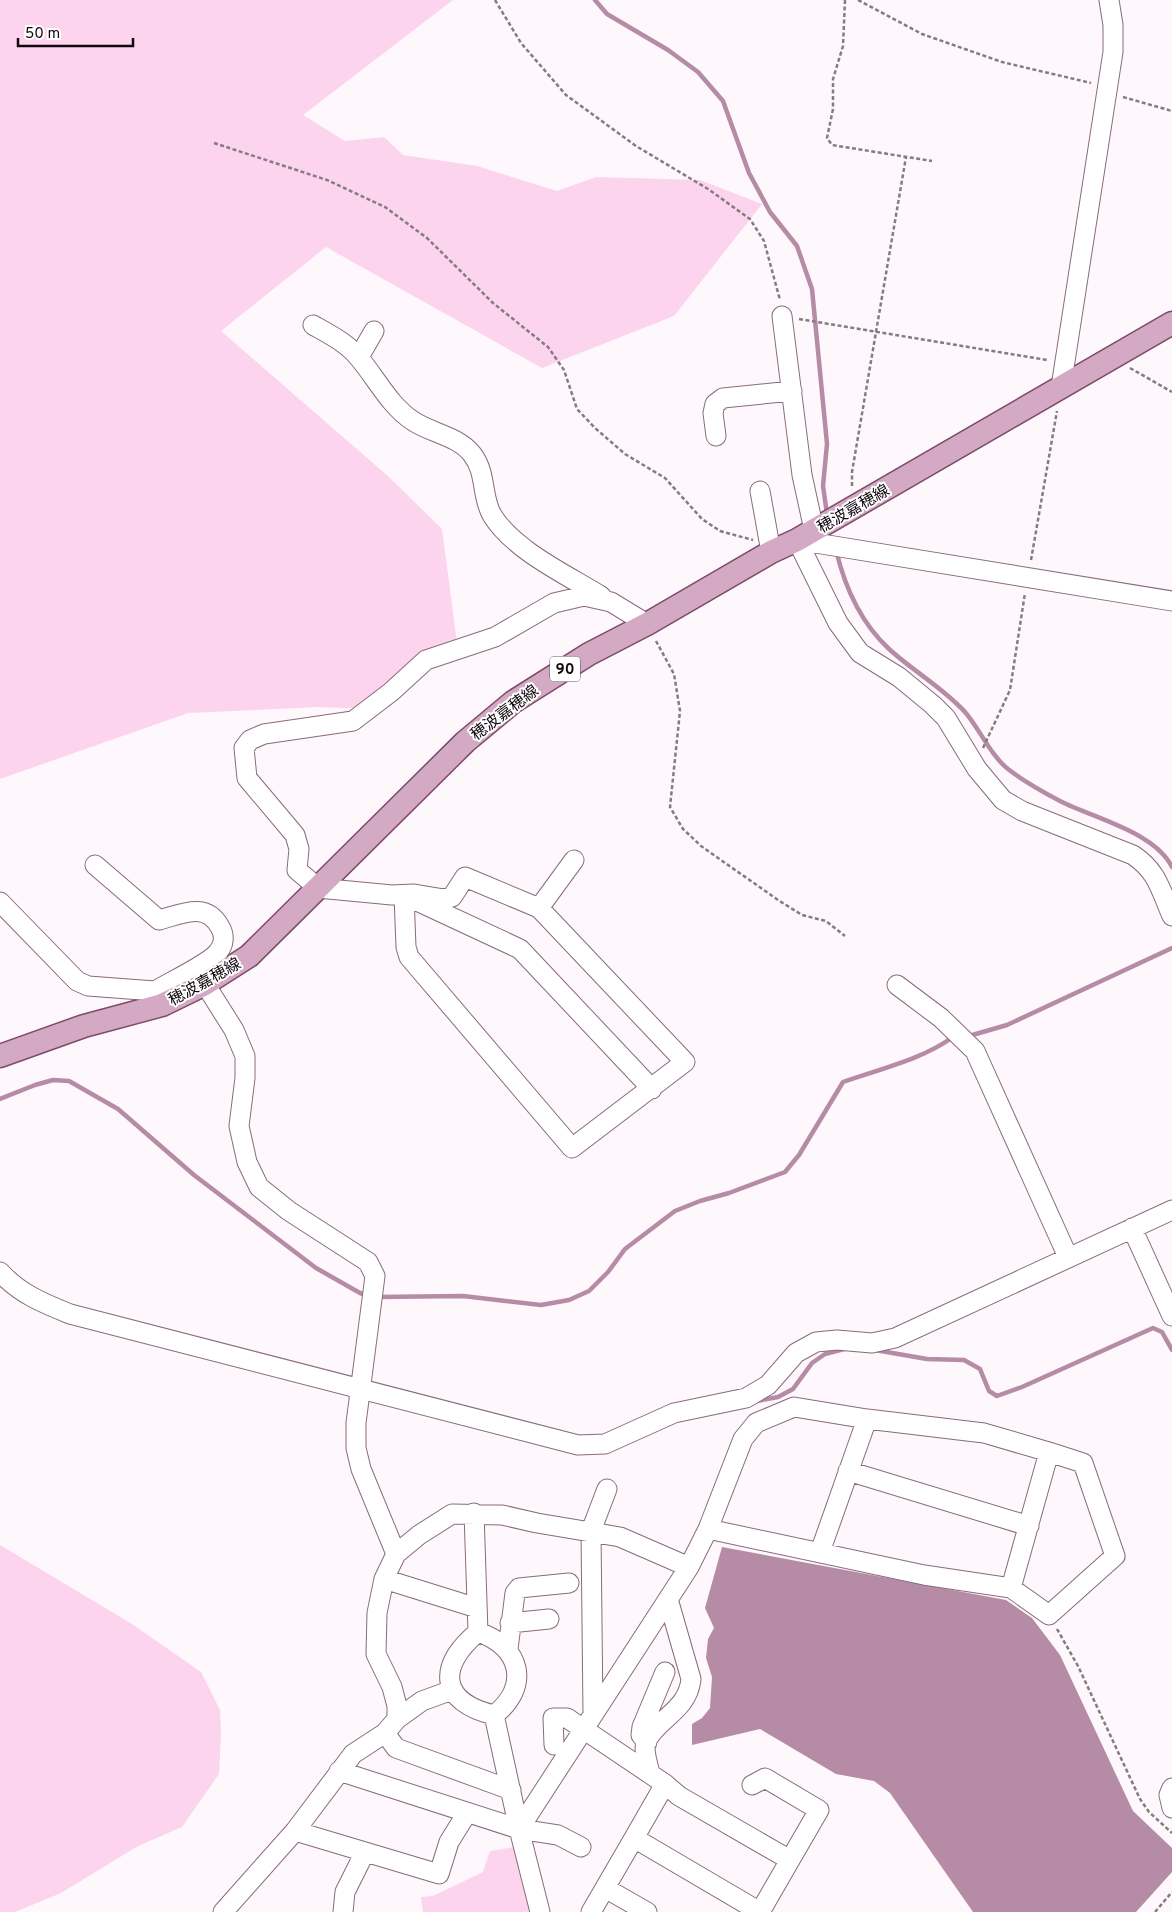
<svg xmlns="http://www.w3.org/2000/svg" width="1172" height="1912" viewBox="0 0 1172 1912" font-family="Overpass,'Noto Sans JP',sans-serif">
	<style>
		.green { fill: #fcd4ed }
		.water { fill: #b68ba6 }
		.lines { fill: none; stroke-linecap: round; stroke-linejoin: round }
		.stream { stroke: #b68ba6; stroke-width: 4.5 }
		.minor-casing { stroke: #886b7d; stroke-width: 21 }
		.major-casing { stroke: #7c4b6b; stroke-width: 25 }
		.path { stroke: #857c81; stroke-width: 2.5; stroke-dasharray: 4 2.5; stroke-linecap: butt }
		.minor { stroke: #fff; stroke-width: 19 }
		.major { stroke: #d3a9c4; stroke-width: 22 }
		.labels { text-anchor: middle; stroke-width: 4; stroke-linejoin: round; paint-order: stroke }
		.shield { fill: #fff; stroke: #595256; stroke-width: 1 }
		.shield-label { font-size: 15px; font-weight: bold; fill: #12080e }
		.street-label { font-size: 16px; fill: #12080e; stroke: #fff }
	</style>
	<rect width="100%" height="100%" fill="#fef7fb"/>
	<path class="green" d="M0 0H453L303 115 345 141 384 137 403 155 477 166 557 191 596 177 700 180 762 204 674 316 542 368 326 247 221 331 389 477 442 529 457 643 368 709 319 707 188 713 0 779Z
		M0 1545 132 1624 201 1672 220 1710 221 1734 219 1774 182 1827 138 1846 61 1893 15 1912H0Z
		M514 1847 534 1912H423L421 1897 433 1896 483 1872 490 1851Z"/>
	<path class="water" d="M722 1547 1006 1600 1032 1618 1060 1655 1133 1811 1172 1848V1872L1136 1912H973L890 1793 874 1781 836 1774 760 1729 692 1745V1724L702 1718 710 1708 712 1677 706 1658 708 1639 714 1628 705 1608Z"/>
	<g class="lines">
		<path class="stream" d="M595 0 607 14 668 50 698 72 723 101 749 173 770 212 797 246 812 289 827 444 823 486 827 514
			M836 550C845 588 860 622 889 649 913 671 942 687 965 712 979 728 991 756 1008 769 1023 781 1043 792 1060 801 1093 818 1155 832 1172 867
			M969 1036 1007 1025 1172 948
			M0 1099 35 1085 53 1080 69 1081 118 1109 194 1175 316 1268 360 1293 369 1296
			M377 1297 463 1296 541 1305 569 1300 589 1291 608 1272 625 1249 675 1211 700 1201 729 1193 785 1172 799 1155 843 1082C880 1069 921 1060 953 1037
			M875 1350 927 1359 964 1360 980 1369 989 1391 997 1396 1022 1387 1153 1328 1162 1332 1172 1350
			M757 1401 778 1397 793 1389 812 1363 825 1354 848 1348"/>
		<defs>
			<path id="minor" d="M782 316 802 475 814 530
				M313 325C329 334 347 343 359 358 377 379 389 405 413 421 431 433 458 436 472 454 487 473 481 496 492 515 513 550 567 575 601 596
				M359 357 374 331
				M1061 387 1113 52V25L1109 0
				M716 436 713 413 715 404 723 398 792 391
				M760 491 771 552
				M797 540 838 623 860 653 899 677 933 705 946 718 977 769 1003 800 1022 811 1133 855C1158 872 1160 889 1172 916
				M797 540 1172 601
				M647 624 611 602 584 596 554 603 495 637 426 660 391 692 353 721 264 734 250 740 244 748 247 778 295 835 299 849 297 870 318 888 392 895 414 894 444 899 452 897 465 877 539 908 685 1062 572 1148 409 957 406 947 404 895 520 949 652 1089
				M95 865 159 920C182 914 206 901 220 927 225 935 224 945 218 952 210 963 168 983 155 991
				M0 902 77 981 88 986 155 991 160 1001
				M539 908 574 860
				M205 984 234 1030 245 1056V1078L239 1126 247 1162 259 1187 289 1211 368 1262 375 1276 356 1423V1448L361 1469 396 1554
				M897 985 941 1018 975 1051 1068 1257
				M1132 1228 1172 1316
				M0 1272C20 1294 43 1303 70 1314L578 1445 605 1444 674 1413 746 1398 768 1385 796 1353 816 1342 837 1340 872 1343 895 1338 1172 1210
				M848 1471 1029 1526
				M474 1513 478 1632C521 1646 531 1687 494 1715L519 1829 540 1912
				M708 1529 743 1439 756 1423 794 1407 867 1419
				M820 1552 867 1419 984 1433 1049 1452 1011 1588
				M384 1579 477 1608
				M510 1623 549 1619
				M478 1632C437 1666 439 1702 494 1715
				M508 1649 515 1593 519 1588 569 1583
				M593 1714 591 1531 607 1489
				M397 1719 422 1701 452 1690
				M385 1733 396 1748 511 1790
				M647 1742 641 1735 642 1727 665 1672
				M554 1745 553 1718H567L665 1784 679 1796 790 1860 760 1912
				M339 1771 519 1829 558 1835 581 1847
				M650 1773C648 1764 643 1752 646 1742 656 1719 688 1711 691 1679L668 1599
				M665 1784 634 1838 760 1912
				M752 1785 765 1778 819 1810 790 1860
				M1172 1788 1169 1795 1172 1808
				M519 1829 689 1567 708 1529 924 1575 1011 1588 1049 1615 1115 1556 1083 1463 1049 1452
				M295 1831 439 1874 449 1842 467 1813
				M605 1888 647 1912
				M223 1912 295 1831 353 1754 385 1733 397 1719V1706L392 1687 376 1654 377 1613 384 1579 396 1554 419 1535 452 1514 502 1515 537 1523 620 1537 689 1567
				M343 1912 345 1892 365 1852
				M591 1912 634 1838"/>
			<path id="major" d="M0 1056 84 1026 162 1005 205 984 249 956 465 742 513 702 589 654 647 624 771 552 797 540 1172 323"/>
		</defs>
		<use href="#minor" class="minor-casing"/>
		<use href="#major" class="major-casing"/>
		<path class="path" d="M495 0 521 43 566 95 636 146 708 189 750 219 764 241 780 300
			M845 0 843 46 833 79V109L827 138 832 145 932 161
			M858 0 922 34 1002 62 1091 83
			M1123 97 1172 111
			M214 143 327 180 385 207 427 238 493 303 548 347 564 370 577 409 595 428 625 454 665 478 702 519 720 531 753 540
			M799 319 1047 360
			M1130 368 1172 392
			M852 486V472L906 157
			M1031 560 1057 411
			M656 641 674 674 680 711 670 807 683 829 701 846 778 900 802 915 826 921 845 936
			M983 748 1010 690 1025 593
			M1057 1629 1078 1666 1140 1799 1149 1812 1172 1833
			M1155 1912 1172 1892"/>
		<use href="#minor" class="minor"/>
		<use href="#major" class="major"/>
	</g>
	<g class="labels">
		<rect class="shield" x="550" y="656.5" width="30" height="25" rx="4"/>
		<g class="shield-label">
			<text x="565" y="674">90</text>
		</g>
		<g class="street-label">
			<text transform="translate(853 508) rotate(-30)" y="6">穂波嘉穂線</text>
			<text transform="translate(504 712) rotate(-37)" y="6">穂波嘉穂線</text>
			<text transform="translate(204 981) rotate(-29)" y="6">穂波嘉穂線</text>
		</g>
	</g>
	<path d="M18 38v8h115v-8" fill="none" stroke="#12080e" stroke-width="2.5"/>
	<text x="25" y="38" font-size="15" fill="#12080e" stroke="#ffffff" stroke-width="4" paint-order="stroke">50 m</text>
</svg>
